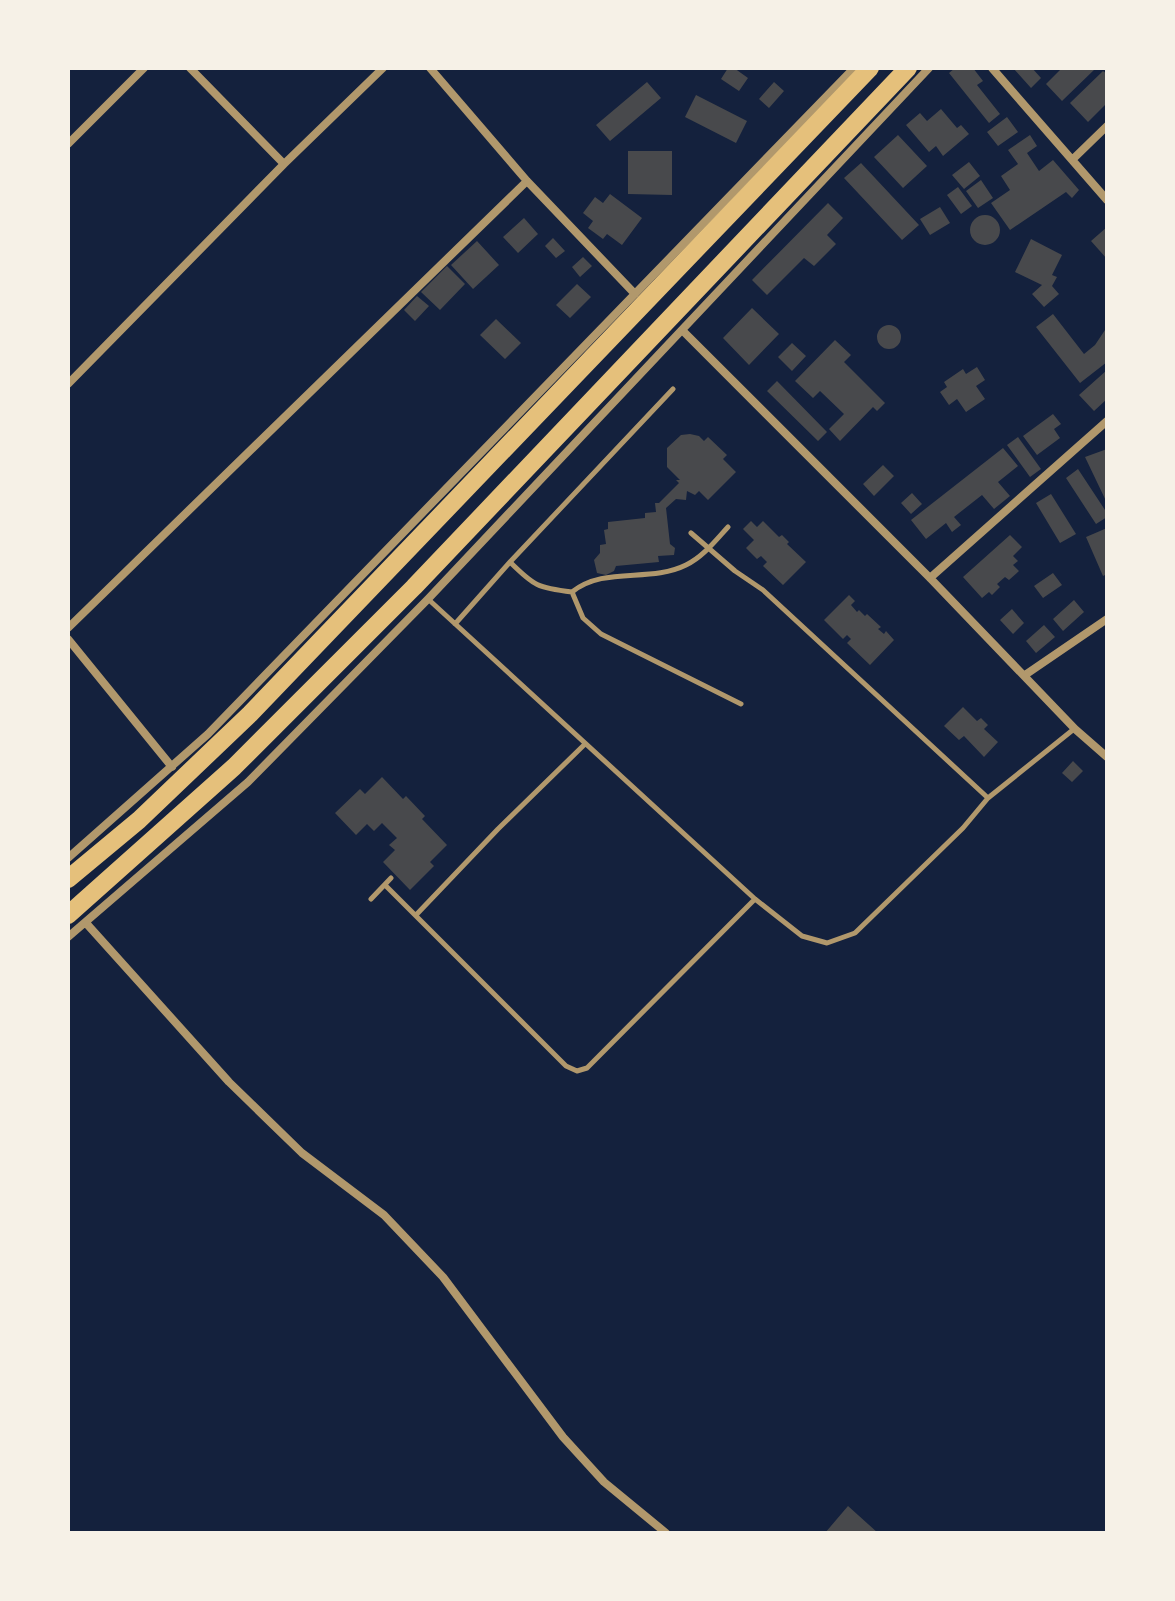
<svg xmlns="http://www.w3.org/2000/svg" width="1175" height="1601" viewBox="0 0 1175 1601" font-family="'PT Sans',sans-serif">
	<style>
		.building { fill: #48494c }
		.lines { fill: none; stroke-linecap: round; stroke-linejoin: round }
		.service { stroke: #b1986c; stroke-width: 5 }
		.minor { stroke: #b1986c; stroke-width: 8 }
		.trunk { stroke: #e5c07b; stroke-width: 18 }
	</style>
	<rect width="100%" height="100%" fill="#14213d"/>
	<path class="building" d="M728 68H734L748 78 739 91 721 79Z
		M955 68H973L983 81 977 85 1000 114 989 123 949 73Z
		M1013 68H1032L1041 78 1031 88Z
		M1062 68H1096L1062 101 1046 84Z
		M1103 71 1107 74V103L1088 122 1070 103Z
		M647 82 661 98 610 141 596 125Z
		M774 82 784 91 769 108 759 99Z
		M696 95 747 121 736 143 685 117Z
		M941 109 957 128 961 125 969 134 943 156 936 146 929 152 906 125 920 113 927 121Z
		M1007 117 1018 132 998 146 987 132Z
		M898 135 927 166 903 188 874 157Z
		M1030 135 1037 146 1027 153 1039 171 1053 160 1079 190 1072 198 1066 192 1010 230 991 203 1010 190 1001 176 1018 164 1008 150Z
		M628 151H672V195L628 194Z
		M969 162 980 176 964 189 952 175Z
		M861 163 919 225 902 240 844 178Z
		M981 180 993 198 978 208 966 191Z
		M958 187 972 206 961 214 947 195Z
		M610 194 642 218 622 245 607 234 603 239 588 228 593 221 583 213 595 197 603 203Z
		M828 203 843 218 827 235 836 244 814 266 804 258 767 295 752 280Z
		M940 207 950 223 930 235 920 219Z
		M970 230a15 15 0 1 1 30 0a15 15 0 1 1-30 0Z
		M524 218 538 234 518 253 503 237Z
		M1107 227V259L1091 241Z
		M553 238 565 251 556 258 545 246Z
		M1031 239 1062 255 1052 275 1057 277 1052 286 1059 294 1044 307 1032 294 1042 285 1015 272Z
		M477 241 499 265 473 289 451 265Z
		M583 257 592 266 580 277 572 267Z
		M447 266 465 284 440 310 421 292Z
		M577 284 591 297 570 318 556 305Z
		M417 296 429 306 415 321 404 310Z
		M752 308 779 334 749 365 723 338Z
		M1053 314 1084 354 1095 345 1107 327V362L1080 383 1036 327Z
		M496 319 521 343 505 359 480 335Z
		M877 337a12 12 0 1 1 24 0a12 12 0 1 1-24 0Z
		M835 340 851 355 844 362 885 403 877 411 873 407 840 441 829 429 844 414 820 391 813 398 795 381Z
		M792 343 806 356 792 371 778 357Z
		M977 367 985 380 976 386 985 399 966 412 957 399 949 405 940 392 947 387 944 382 963 369 966 374Z
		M1107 370V399L1094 411 1079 395Z
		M777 381 827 432 818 441 767 391Z
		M1053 414 1061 424 1054 429 1060 438 1037 455 1023 436Z
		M690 434 699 436 704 441 708 437 727 455 723 459 736 472 708 500 699 491 695 495 687 491 686 500 676 499 666 508 670 544 675 548 674 555 658 556 659 562 616 566 614 571 606 575 597 573 594 560 600 553V545L606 544 604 530 608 529V522L645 518V513L656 512 655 503H659L679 483 676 480H680L667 467V448L681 435Z
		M1018 437 1041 469 1030 477 1007 445Z
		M1003 448 1018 466 998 482 1010 496 994 509 982 495 954 517 961 525 952 532 946 523 926 539 911 520Z
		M1107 449V503L1085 457Z
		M883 465 894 476 874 496 863 484Z
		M1078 469 1107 513V517L1096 524 1066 478Z
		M912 493 922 504 911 514 901 503Z
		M1051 494 1076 534 1060 543 1036 503Z
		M751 521 757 527 763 521 779 537 782 535 789 542 787 544 806 562 783 585 763 566 767 562 761 556 757 559 746 548 754 540 743 529Z
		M1107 528V574L1103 576 1086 537Z
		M1010 535 1022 547 1013 556 1018 561 1013 565 1019 571 1009 580 1005 577 997 584 1000 587 992 595 989 592 982 598 963 577Z
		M1053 573 1062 585 1043 598 1034 586Z
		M849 595 855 601 851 605 857 612 859 610 865 616 867 614 881 627 878 629 884 634 886 631 894 640 870 665 847 643 851 639 847 635 843 639 824 620Z
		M1074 600 1084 612 1063 631 1053 619Z
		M1012 609 1024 623 1013 634 1000 620Z
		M1044 625 1055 637 1036 653 1026 641Z
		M963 707 977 721 981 718 988 725 984 729 998 742 984 757 964 736 959 740 944 726Z
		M1073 761 1083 771 1072 782 1062 773Z
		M382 777 403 799 406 796 425 816 422 819 447 845 430 862 434 866 410 890 383 862 395 850 389 845 397 838 382 823 374 831 367 824 356 835 335 813 360 789 365 794Z
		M848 1506 878 1533H825Z"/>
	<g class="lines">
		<path class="service" d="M691 533 735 571 763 590 988 798
			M510 562C534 586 538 588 572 592L583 618 601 634 741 704
			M572 592C604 566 650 583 686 565 703 557 716 540 728 527
			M428 599 755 899 802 936 827 943 855 933 963 828 988 798 1074 729
			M455 624 510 562 673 389
			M385 885 566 1066 577 1071 587 1068 755 899
			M371 899 391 878
			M416 915 498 829 585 744"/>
		<path class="minor" d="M190 68 284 164
			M430 68 527 181 635 294
			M992 68 1107 200
			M68 144 144 68
			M1072 160 1107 126
			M682 330 930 578 1075 729 1107 757
			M68 384 284 164 383 68
			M930 578 1107 421
			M68 628 527 181
			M68 639 172 767
			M1025 675 1107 619
			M68 858 208 734 854 68
			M86 923 229 1082 302 1153 384 1215 443 1277 563 1437 604 1482 666 1533
			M68 937 248 782 428 599 929 68"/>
		<path class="trunk" d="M68 879 139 820 250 714 870 68
			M68 915 234 767 414 587 908 68"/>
	</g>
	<rect width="1175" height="1601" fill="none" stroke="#f6f1e7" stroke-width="140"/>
</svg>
